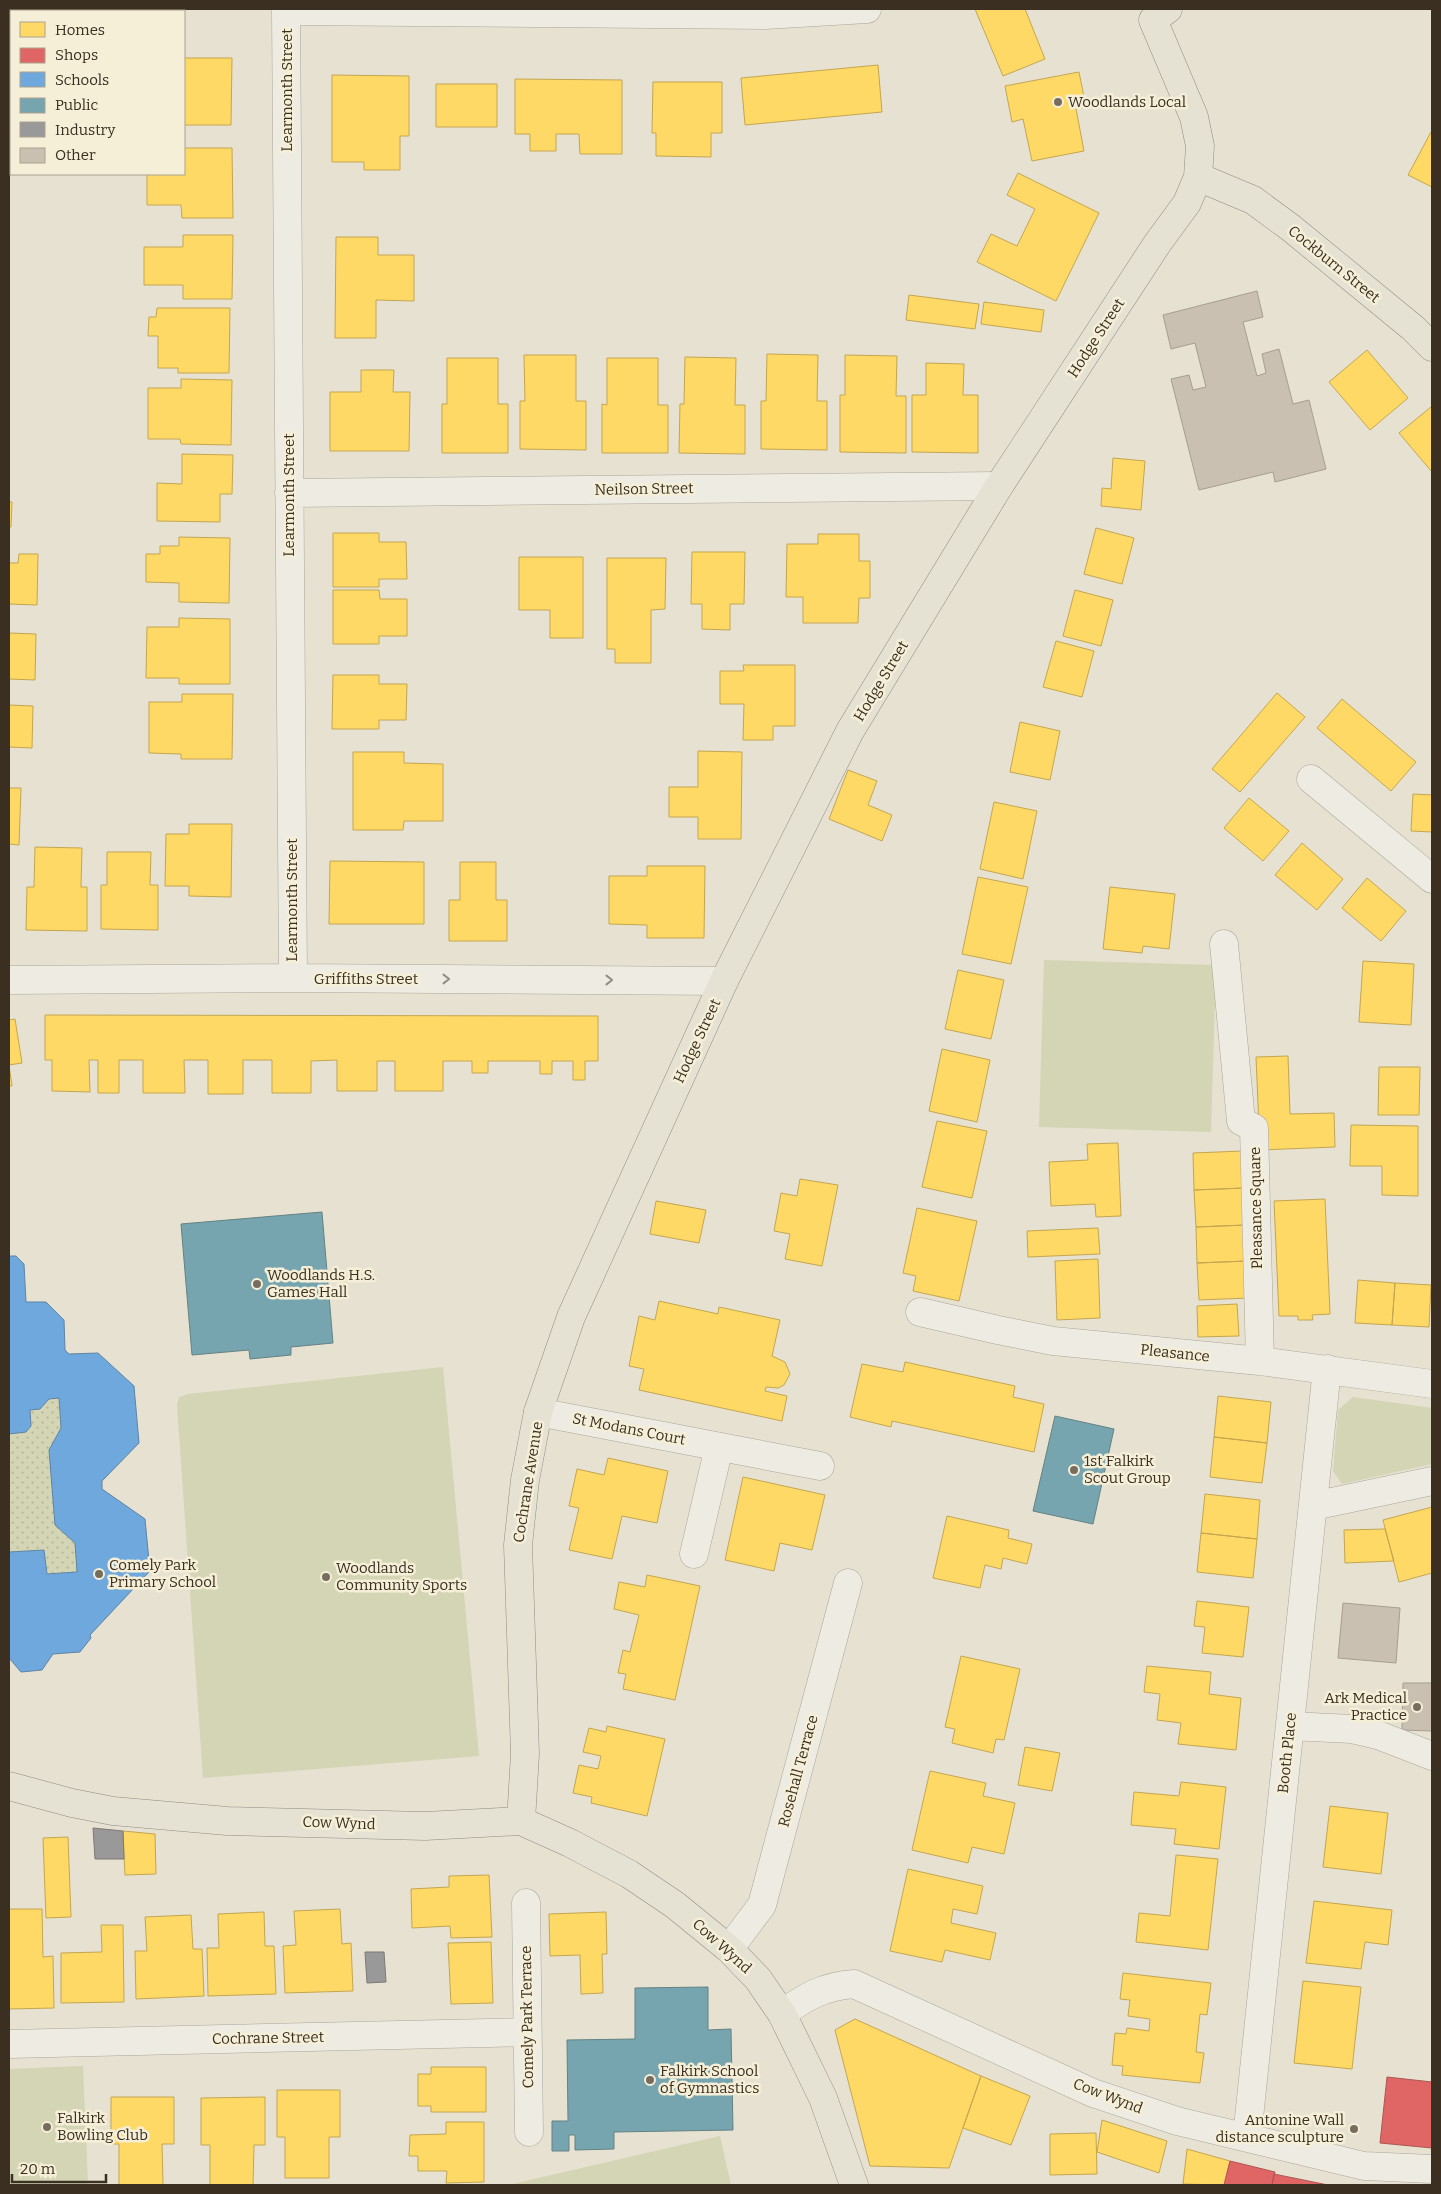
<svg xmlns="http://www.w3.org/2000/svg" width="1441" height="2194" viewBox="0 0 1441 2194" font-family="Bitter,serif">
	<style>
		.green { fill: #d3d5b4 }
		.garden { fill: url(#garden-dots) }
		.homes { fill: #ffd966; stroke: #c4a651 }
		.shops { fill: #e06666; stroke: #ae5651 }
		.schools { fill: #6fa8dc; stroke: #5f84a4 }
		.public { fill: #76a5af; stroke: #648284 }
		.industry { fill: #999; stroke: #7d7975 }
		.building { fill: #c9c0b2; stroke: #a79d90 }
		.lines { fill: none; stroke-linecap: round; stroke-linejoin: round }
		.minor-casing { stroke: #aba699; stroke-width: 29 }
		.major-casing { stroke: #918b80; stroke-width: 29 }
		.minor { stroke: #eeebe2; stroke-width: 28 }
		.major { stroke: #e5e2d4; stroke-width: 28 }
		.oneway { stroke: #948d82 }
		.poi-dot { fill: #776d5f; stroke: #f5efd8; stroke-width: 2 }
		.labels { text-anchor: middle; stroke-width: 5; stroke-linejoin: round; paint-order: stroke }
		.street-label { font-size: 15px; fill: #3b2f21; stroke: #f5efd8 }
		.poi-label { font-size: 15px; fill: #3b2f21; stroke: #f5efd8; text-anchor: start }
	</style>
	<defs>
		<pattern id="garden-dots" width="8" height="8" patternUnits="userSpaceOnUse" patternTransform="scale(1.25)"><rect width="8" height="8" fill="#d3d5b4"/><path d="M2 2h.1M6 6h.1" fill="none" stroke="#b6b79a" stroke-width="1.8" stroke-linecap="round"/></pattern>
	</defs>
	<rect width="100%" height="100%" fill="#e6e1d1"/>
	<path class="green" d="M1044 960 1216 965 1211 1132 1039 1127Z
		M443 1367 479 1756 203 1778 177 1405 179 1397 188 1394Z
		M1353 1397 1432 1408V1464L1342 1484 1333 1471 1338 1410Z
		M83 2066 88 2185H9V2069Z
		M720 2136 731 2185H508Z"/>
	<path class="garden" d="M59 1398 61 1428 49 1450 55 1525 75 1543 77 1572 47 1574 44 1550 9 1552V1434L26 1432 31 1426 30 1410 49 1399Z"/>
	<path class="homes" d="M9 9H52L51 11H9Z
		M975 9H1025L1045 59 1003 76Z
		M184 58H232L231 125H184Z
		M878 65 882 112 745 125 741 78Z
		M1079 72 1086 107 1076 109 1084 151 1032 161 1023 119 1012 122 1005 86Z
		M332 75 409 76V136H400V170H364V162H332Z
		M515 79 622 80V154H580L579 134H556V151H530V134H515Z
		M653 82H722V133H711V157L656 156V133H652Z
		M436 84H497V127H436Z
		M1431 132 1432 133V187L1408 175Z
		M184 148H232L233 218H182L181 205H147V174H184Z
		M1018 173 1099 213 1056 301 977 262 991 234 1017 246 1035 209 1007 195Z
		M183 235H233L232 299H183V285H144V247H183Z
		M336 237H378V255H414V301L376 300V338H335Z
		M909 295 979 304 975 329 906 320Z
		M984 302 1044 310 1041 332 981 324Z
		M157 308H230L229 373H178V368H158V336H148L149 317H156Z
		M1367 350 1408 398 1370 430 1329 382Z
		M767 354 818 355 817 401H827V450L761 449V401H766Z
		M524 355H576V401H586V450L520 449V401H525Z
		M845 355 897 356 896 396H906V453L840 452V395H845Z
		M685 357 736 358 735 405H745V454L679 453 680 404H684Z
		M447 358H498V404H508V453H442V404H447Z
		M607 358H658V405H668V453H602V404L607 405Z
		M926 363 964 364 963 395H978V453L912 452V395H926Z
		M361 370H394L393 392H410L409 451H330V392H361Z
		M181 379 232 380 231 445 181 444 180 439H148V388H181Z
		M1431 407 1432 408V472L1399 433Z
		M182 454 233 455 232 494H220V522L157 521V483L182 484Z
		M1113 458 1145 461 1141 510 1101 506 1102 488 1111 489Z
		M9 502H12L11 527H9Z
		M1096 528 1134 538 1122 584 1084 574Z
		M333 533H379V542H406L407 579H379V587H333Z
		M818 534H859V561H870V598H859L858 623H803V597H786L787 544H818Z
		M179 537 230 538 229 603 179 602V583L146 582V554H160V546H179Z
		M692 552H745L744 604H730V630L702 629V604H691Z
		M19 554H38L37 605 9 604V563H18Z
		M519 557H583V638H550V610H519Z
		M607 558H666L665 609 651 610V663H615V649H607Z
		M333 590H379L380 599H407V636H379V644H333Z
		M1075 590 1113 600 1101 646 1063 636Z
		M179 618 230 619V684H179V678H146L147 627H179Z
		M9 633 36 634 35 680 9 679Z
		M1056 641 1094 651 1082 697 1043 687Z
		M743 665H795V726H773V740H743L744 704H720V671H744Z
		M333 675H379V684H407L406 720H379V729H332Z
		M1277 693 1305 717 1240 792 1212 769Z
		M182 694H233L232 759H181V754L149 753V702H182Z
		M1342 699 1416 762 1391 791 1317 728Z
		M9 705 33 706 32 748 9 747Z
		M1020 722 1060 731 1050 780 1010 772Z
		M698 751 742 752 741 839H698V817H669V787H698Z
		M353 752H404V763L443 764V821H404L403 830H353Z
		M848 770 877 781 868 805 892 815 882 841 829 819Z
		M9 788H21L19 845 9 844Z
		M1413 794 1432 795V832L1411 831Z
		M1249 798 1289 831 1263 861 1224 828Z
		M994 802 1037 811 1023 879 980 869Z
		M189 824H232L231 897 189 896V886H165L166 834H189Z
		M1302 843 1343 879 1317 910 1275 875Z
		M35 847 82 848 81 887H87V931L26 930 27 887H34Z
		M107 852H151L150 885H158V930L101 929V885H107Z
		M330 861 424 862V924H329Z
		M460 862H496V900H507V941H449V900H460Z
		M647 866H705L704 938H647V925L609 924V876H647Z
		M978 877 1028 887 1011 964 962 954Z
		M1367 878 1406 911 1381 941 1342 908Z
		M1110 887 1175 894 1169 949 1143 946 1142 953 1103 949Z
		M1363 961 1414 964 1411 1025 1359 1022Z
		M958 970 1004 980 991 1039 945 1029Z
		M45 1015 598 1016V1061H585V1080H573V1061H552V1074H540V1061H488V1073H472V1061H443V1091H395V1061H377V1091H337V1060L311 1061V1093H272V1060H243V1094H208V1060H184L185 1093H143V1060H119V1093H98V1060H89L90 1092 52 1091V1060H45Z
		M15 1019 22 1063 9 1065 12 1086H9V1020Z
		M942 1049 990 1060 977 1122 929 1111Z
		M1288 1056 1290 1114 1334 1113 1335 1147 1260 1150 1256 1057Z
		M1379 1067H1420L1419 1115H1378Z
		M937 1121 987 1131 972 1198 922 1187Z
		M1351 1125 1418 1126V1196L1382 1195V1166H1350Z
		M1118 1143 1121 1216 1096 1217 1095 1204 1051 1206 1049 1162 1088 1160 1087 1144Z
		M1243 1151 1244 1188 1194 1190 1193 1153Z
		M800 1179 838 1185 822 1266 785 1259 790 1234 774 1231 781 1193 797 1196Z
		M1244 1188 1246 1225 1196 1227 1194 1190Z
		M1325 1199 1330 1314 1312 1315 1313 1320H1298V1316H1279L1274 1201Z
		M656 1201 706 1210 699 1243 650 1234Z
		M917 1208 977 1221 959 1301 913 1291 916 1276 903 1273Z
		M1246 1225 1247 1261 1197 1263 1196 1227Z
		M1098 1228 1100 1254 1028 1257 1027 1231Z
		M1098 1259 1100 1318 1057 1320 1055 1261Z
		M1247 1261 1249 1298 1199 1300 1197 1263Z
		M1358 1280 1395 1283 1392 1325 1355 1323Z
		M1395 1283 1431 1285 1429 1327 1392 1325Z
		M659 1301 718 1314 719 1307 780 1320 772 1356 785 1362 790 1374 784 1385 778 1388 766 1387 765 1391 787 1396 782 1421 639 1390 644 1369 629 1366 639 1316 655 1320Z
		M1237 1304 1239 1336 1198 1337 1197 1306Z
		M905 1362 1015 1386 1013 1397 1044 1404 1034 1452 892 1421 891 1427 850 1417 862 1364 903 1372Z
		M1218 1396 1271 1402 1267 1443 1214 1437Z
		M1214 1437 1267 1443 1262 1483 1210 1477Z
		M608 1458 668 1471 657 1523 622 1516 612 1559 569 1550 579 1508 569 1506 577 1469 604 1475Z
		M743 1477 825 1495 812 1550 780 1543 774 1571 725 1560Z
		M1205 1494 1260 1500 1257 1539 1201 1533Z
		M1432 1507V1573L1399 1582 1383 1520Z
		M947 1516 1009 1530 1008 1538 1032 1544 1027 1564 1003 1558 1001 1569 985 1565 980 1588 933 1578Z
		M1385 1529 1394 1561 1345 1563 1344 1530Z
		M1201 1533 1257 1539 1253 1578 1197 1572Z
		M647 1575 700 1586 675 1700 623 1689 626 1674 618 1673 623 1650 630 1652 639 1615 614 1609 619 1582 645 1587Z
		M1197 1601 1249 1607 1243 1657 1202 1653 1205 1627 1194 1626Z
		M961 1656 1020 1669 1004 1740 996 1739 993 1753 952 1743 955 1729 945 1727Z
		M1147 1666 1211 1672 1209 1694 1241 1698 1236 1750 1178 1744 1181 1723 1157 1720 1160 1694 1144 1692Z
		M607 1726 665 1739 647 1816 591 1803 592 1797 573 1793 579 1765 598 1769 601 1756 583 1752 589 1728 606 1732Z
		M1025 1747 1060 1753 1052 1791 1018 1785Z
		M930 1771 986 1783 983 1796 1015 1803 1004 1854 972 1847 968 1863 912 1850Z
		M1181 1782 1226 1787 1219 1849 1174 1844 1176 1829 1131 1825 1134 1792 1179 1796Z
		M1330 1806 1388 1813 1381 1874 1323 1867Z
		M123 1831 155 1834 156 1874 125 1875Z
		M68 1837 71 1917 46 1918 43 1838Z
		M1176 1855 1218 1859 1208 1950 1136 1942 1139 1913 1170 1916Z
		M908 1869 983 1886 977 1914 953 1909 951 1923 996 1933 990 1960 945 1950 942 1962 890 1951Z
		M489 1875 492 1937 451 1938 450 1926 412 1928 411 1889 449 1887V1876Z
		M1314 1901 1392 1910 1388 1945 1365 1942 1361 1969 1306 1963Z
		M9 1909H42L43 1957 53 1956 54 2008 9 2009Z
		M340 1909 342 1944 351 1943 353 1991 285 1993 283 1946 296 1945 294 1911Z
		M264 1912 265 1946H274L276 1994 208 1996 207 1948H219L218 1914Z
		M606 1912 607 1954H602L603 1993 581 1994 580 1955 550 1956 549 1914Z
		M191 1915 193 1949H202L204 1996 136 1999 135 1951H147L145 1917Z
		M101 1925H123L124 2002 61 2003V1953L102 1952Z
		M491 1942 493 2003 451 2004 448 1943Z
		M1123 1973 1211 1983 1207 2015 1200 2014 1196 2052 1204 2053 1200 2083 1122 2075 1123 2066 1112 2065 1115 2033 1126 2034 1127 2028 1149 2031 1150 2019 1128 2016 1130 2000 1120 1999Z
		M1303 1981 1361 1987 1352 2069 1294 2063Z
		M855 2019 981 2076 949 2168 870 2166 835 2030Z
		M431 2067H486V2112H431V2106H418V2074H431Z
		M981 2076 1030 2096 1011 2145 963 2128Z
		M277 2090H340V2137H329V2178H285V2137H277Z
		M111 2097H174V2144H162L163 2185H119V2144H111Z
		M265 2097V2145H254L253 2185H210V2145H201V2098Z
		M1102 2120 1167 2141 1159 2173 1097 2152Z
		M446 2122H484V2182L446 2183 447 2171H418V2156H409L410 2135 446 2134Z
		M1096 2133 1097 2174 1050 2175V2134Z
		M1187 2149 1230 2161 1224 2185 1183 2184Z"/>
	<path class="shops" d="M1387 2077 1432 2082V2148L1380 2143Z
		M1230 2161 1275 2172 1272 2185H1224Z
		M1274 2174 1328 2185H1272Z"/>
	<path class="schools" d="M9 1256H16L24 1264 26 1302H46L64 1320 65 1350 69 1354 98 1353 134 1386 139 1443 102 1481V1489L145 1519 150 1571 90 1635 91 1638 80 1652 53 1654 42 1670 21 1672 9 1658V1552L44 1550 47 1574 77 1572 75 1543 55 1525 49 1450 61 1428 59 1398 49 1399 40 1409 30 1410 31 1426 26 1432 9 1434Z"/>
	<path class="public" d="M322 1212 333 1343 291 1347V1355L250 1359 249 1350 192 1355 181 1224Z
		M1055 1416 1114 1429 1093 1524 1033 1511Z
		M708 1987V2030L731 2029 733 2130 614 2132V2149L575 2150V2135H569V2151H552V2121H568L567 2040 635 2039V1988Z"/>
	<path class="industry" d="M93 1828 123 1831 124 1859H95Z
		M365 1952H384L386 1982 367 1983Z"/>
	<path class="building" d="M1257 291 1263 317 1243 322 1257 376 1266 373 1262 354 1279 349 1293 404 1309 400 1326 469 1275 482 1273 472 1199 490 1171 379 1189 375 1193 390 1206 387 1195 343 1171 349 1163 315Z
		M1343 1603 1400 1608 1396 1663 1338 1658Z
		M1403 1683H1432V1731L1402 1730Z"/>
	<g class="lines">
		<defs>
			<path id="minor" d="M289 493 999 486
				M1311 779 1432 879
				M1224 944 1241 1121 1254 1128 1260 1361
				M293 978 286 11 765 15 867 9
				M9 980 293 978 724 981
				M920 1312 998 1330 1053 1341 1260 1361 1432 1384
				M538 1412 820 1466
				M1313 1506 1432 1481
				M694 1554 719 1447
				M1290 1726 1352 1729 1378 1735 1432 1756
				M526 1903 529 2132
				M729 1949 762 1905 848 1583
				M782 2014C805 1997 824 1986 854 1984L1093 2093 1177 2121 1364 2166 1432 2169
				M9 2044 527 2032
				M1247 2137 1327 1369"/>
			<path id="major" d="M1198 177 1253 200 1291 228 1413 328 1432 347
				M9 1786 72 1803 113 1811 227 1821 425 1826 521 1821 570 1843 629 1874 675 1905 729 1949 758 1979 782 2014 823 2098 854 2185
				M521 1821 525 1754 518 1545 525 1480 538 1412 571 1317 724 981 850 731 999 486 1157 244 1187 203 1198 177 1200 146 1194 117 1153 20 1168 9"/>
		</defs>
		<use href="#minor" class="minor-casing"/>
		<use href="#major" class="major-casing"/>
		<use href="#minor" class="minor"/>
		<use href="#major" class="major"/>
	</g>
	<defs><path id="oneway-chevron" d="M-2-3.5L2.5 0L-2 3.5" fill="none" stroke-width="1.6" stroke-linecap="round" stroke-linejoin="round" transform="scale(1.25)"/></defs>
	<g class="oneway">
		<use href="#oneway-chevron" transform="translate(446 979)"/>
		<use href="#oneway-chevron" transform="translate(609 980)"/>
	</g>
	<g class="poi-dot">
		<circle cx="1058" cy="102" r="5"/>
		<circle cx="257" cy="1284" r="5"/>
		<circle cx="1074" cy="1470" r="5"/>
		<circle cx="99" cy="1574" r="5"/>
		<circle cx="326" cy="1577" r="5"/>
		<circle cx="1417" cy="1707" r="5"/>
		<circle cx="650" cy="2080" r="5"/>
		<circle cx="47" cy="2127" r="5"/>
		<circle cx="1354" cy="2129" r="5"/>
	</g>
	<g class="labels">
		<g class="street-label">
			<text transform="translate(287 90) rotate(-90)" y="5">Learmonth Street</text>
			<text transform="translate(1334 264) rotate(39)" y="5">Cockburn Street</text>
			<text transform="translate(1096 338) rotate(-57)" y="5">Hodge Street</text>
			<text transform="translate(644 489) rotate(-1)" y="5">Neilson Street</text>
			<text transform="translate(289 495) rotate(-90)" y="5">Learmonth Street</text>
			<text transform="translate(881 681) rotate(-59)" y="5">Hodge Street</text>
			<text transform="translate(292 900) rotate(-90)" y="5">Learmonth Street</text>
			<text x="366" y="984">Griffiths Street</text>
			<text transform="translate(697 1041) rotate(-65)" y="5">Hodge Street</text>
			<text transform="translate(1256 1208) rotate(-91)" y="5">Pleasance Square</text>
			<text transform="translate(1175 1353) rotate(6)" y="5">Pleasance</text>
			<text transform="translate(629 1429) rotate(11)" y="5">St Modans Court</text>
			<text transform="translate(528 1482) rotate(-81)" y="5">Cochrane Avenue</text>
			<text transform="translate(1287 1753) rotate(-84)" y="5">Booth Place</text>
			<text transform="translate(798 1771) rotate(-75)" y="5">Rosehall Terrace</text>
			<text transform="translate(339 1823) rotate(2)" y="5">Cow Wynd</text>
			<text transform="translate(722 1946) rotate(42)" y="5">Cow Wynd</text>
			<text transform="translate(527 2017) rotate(-91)" y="5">Comely Park Terrace</text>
			<text transform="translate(268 2038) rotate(-1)" y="5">Cochrane Street</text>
			<text transform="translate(1108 2096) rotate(21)" y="5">Cow Wynd</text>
		</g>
		<g class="poi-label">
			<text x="1068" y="107">Woodlands Local</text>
			<text x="267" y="1280">Woodlands H.S.<tspan x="267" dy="17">Games Hall</tspan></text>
			<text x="1084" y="1466">1st Falkirk<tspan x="1084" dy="17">Scout Group</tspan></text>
			<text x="109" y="1570">Comely Park<tspan x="109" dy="17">Primary School</tspan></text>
			<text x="336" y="1573">Woodlands<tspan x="336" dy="17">Community Sports</tspan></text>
			<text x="1407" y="1703" text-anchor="end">Ark Medical<tspan x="1407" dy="17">Practice</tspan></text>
			<text x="660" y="2076">Falkirk School<tspan x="660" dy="17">of Gymnastics</tspan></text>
			<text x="57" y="2123">Falkirk<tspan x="57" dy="17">Bowling Club</tspan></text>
			<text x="1344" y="2125" text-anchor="end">Antonine Wall<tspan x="1344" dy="17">distance sculpture</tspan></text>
		</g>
	</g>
	<rect width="1441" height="2194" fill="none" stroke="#3b2f21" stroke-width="20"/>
	<rect x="10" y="10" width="175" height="165" fill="#f5efd8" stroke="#aba28f"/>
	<rect x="20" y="22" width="25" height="15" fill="#ffd966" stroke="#aba28f"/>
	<text x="55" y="35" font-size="15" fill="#3b2f21">Homes</text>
	<rect x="20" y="48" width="25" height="15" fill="#e06666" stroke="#aba28f"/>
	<text x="55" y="60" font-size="15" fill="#3b2f21">Shops</text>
	<rect x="20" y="72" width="25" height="15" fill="#6fa8dc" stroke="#aba28f"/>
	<text x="55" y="85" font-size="15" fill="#3b2f21">Schools</text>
	<rect x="20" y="98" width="25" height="15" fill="#76a5af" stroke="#aba28f"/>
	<text x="55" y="110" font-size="15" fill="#3b2f21">Public</text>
	<rect x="20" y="122" width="25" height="15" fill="#999999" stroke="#aba28f"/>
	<text x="55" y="135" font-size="15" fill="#3b2f21">Industry</text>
	<rect x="20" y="148" width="25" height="15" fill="#c9c0b2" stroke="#aba28f"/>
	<text x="55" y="160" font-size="15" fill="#3b2f21">Other</text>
	<path d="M12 2174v8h94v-8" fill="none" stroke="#3b2f21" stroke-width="2.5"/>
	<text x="20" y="2174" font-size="15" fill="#3b2f21" stroke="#f5efd8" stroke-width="4" paint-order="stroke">20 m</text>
</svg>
